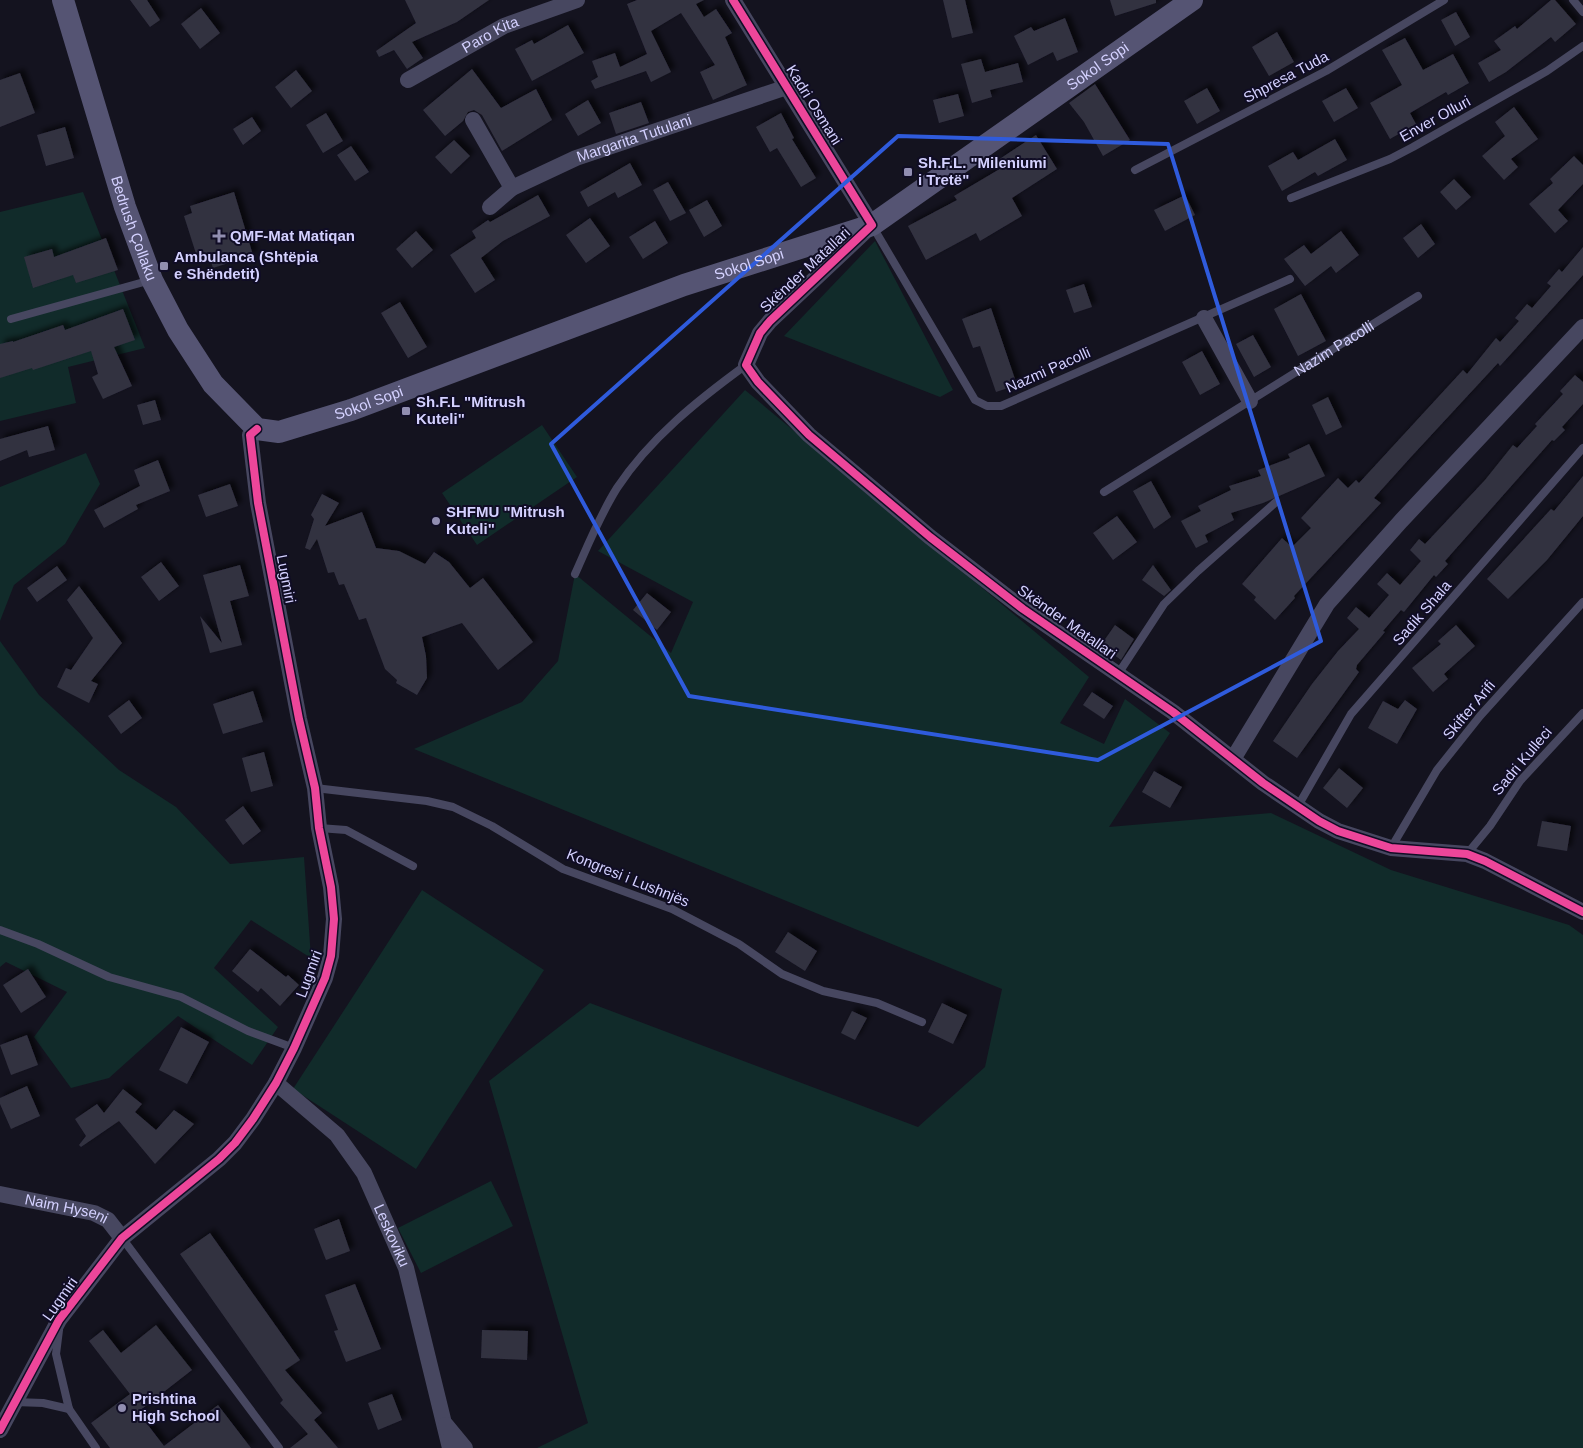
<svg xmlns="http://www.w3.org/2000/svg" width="1583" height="1448" viewBox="0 0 1583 1448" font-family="Helvetica,sans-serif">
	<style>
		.green { fill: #112b2a }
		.building { fill: #323141; filter: url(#shadow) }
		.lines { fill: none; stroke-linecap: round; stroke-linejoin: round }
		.lane { stroke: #474760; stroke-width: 8 }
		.street { stroke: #474760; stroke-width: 16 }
		.secondary { stroke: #555473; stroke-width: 22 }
		.cycleway-casing { stroke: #100d25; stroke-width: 11 }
		.cycleway { stroke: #ed469a; stroke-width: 8 }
		.marked { fill: none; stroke: #2f5bdc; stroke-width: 4; stroke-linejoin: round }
		.poi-dot { fill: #918eb1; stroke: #100d25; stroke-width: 2 }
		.labels { text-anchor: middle; stroke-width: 4; stroke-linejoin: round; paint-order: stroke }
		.street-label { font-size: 15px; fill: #d4d1ff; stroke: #100d25 }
		.poi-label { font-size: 15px; font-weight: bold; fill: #d4d1ff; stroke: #100d25; text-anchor: start }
	</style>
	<defs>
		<filter id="shadow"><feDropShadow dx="4.5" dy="-4.5" stdDeviation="2.5" flood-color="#0009"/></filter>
	</defs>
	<rect width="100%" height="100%" fill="#14131f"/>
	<path class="green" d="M83 192 145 348 68 367 76 403 0 421V212Z
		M875 241 953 390 940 397 784 336Z
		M745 390 1089 677 1060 723 1104 744 1125 699 1170 733 1109 827 1271 813 1391 870 1569 925 1583 935V1448H537L588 1423 489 1081 590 1003 918 1127 985 1067 1002 989 414 749 522 702 558 661 575 574 671 653 693 602 598 551Z
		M542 425 577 477 477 545 442 493Z
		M86 453 100 484 65 544 14 585 0 621V487Z
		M0 641 39 695 119 770 176 807 230 864 304 857 311 958 251 920 214 968 278 1027 252 1065 178 1016 109 1078 71 1088 34 1037 67 992 6 962 0 967Z
		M422 890 544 970 416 1169 293 1089Z
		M491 1181 513 1226 421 1273 398 1228Z"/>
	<path class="building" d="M130 0H147L160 20 150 27Z
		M405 0H489L457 22 412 42 423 58 407 69 394 50 379 57 376 51 416 23Z
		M637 0H704L696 4 704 17 716 9 732 33 725 37 747 85 713 100 700 72 715 65 681 13 651 31 671 72 651 82 646 71 595 89 591 81 598 77 592 61 615 53 620 67 647 54 627 4Z
		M943 0H965L973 33 952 38Z
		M1110 0H1156V3L1115 16Z
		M1551 0H1555L1576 24 1555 42 1551 37 1506 72 1489 82 1478 63 1501 50 1494 41 1515 26 1517 29Z
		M201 8 220 33 200 49 181 24Z
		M1456 12 1470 37 1455 46 1441 20Z
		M1065 18 1078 52 1057 61 1053 52 1028 65 1014 36 1031 27 1034 31Z
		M568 25 584 53 532 81 515 49 532 40 534 44Z
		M1277 32 1294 62 1269 76 1252 47Z
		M1405 38 1423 70 1453 54 1469 83 1448 95 1446 92 1410 113 1416 124 1390 139 1370 103 1402 85 1382 50Z
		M981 59 985 72 1018 63 1023 82 990 90 992 97 972 103 961 64Z
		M472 69 501 108 536 89 552 120 502 151 482 115 474 110 468 112 463 121 445 136 423 110Z
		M296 70 312 91 291 108 275 87Z
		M20 73 35 113 0 127V80Z
		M1095 84 1130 140 1103 156 1084 122 1069 103Z
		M1207 88 1220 111 1197 124 1184 101Z
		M1346 88 1358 108 1334 122 1322 101Z
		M958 94 964 116 939 123 933 100Z
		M588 100 601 123 578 136 565 114Z
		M641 102 649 123 616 134 609 113Z
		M1514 107 1538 139 1511 159 1518 167 1504 180 1482 156 1505 136 1495 122Z
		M326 113 343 141 323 153 306 125Z
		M781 113 794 138 792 139 816 178 801 187 777 148 770 152 756 127Z
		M252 117 261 131 243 145 233 129Z
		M65 127 74 158 46 166 37 135Z
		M1036 135 1057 169 1012 198 1022 216 980 241 976 233 926 260 908 226 957 200 954 196 1003 167 998 160Z
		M1335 139 1347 160 1318 176 1315 172 1282 191 1268 166 1293 152 1298 160Z
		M454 140 470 156 451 174 435 157Z
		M351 146 369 172 355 181 337 155Z
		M1574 156 1583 165V184L1558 210 1568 221 1555 233 1529 204 1553 183 1550 179Z
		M630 163 642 185 618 198 615 192 588 207 580 192Z
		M1454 179 1471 197 1456 210 1440 192Z
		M668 182 686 213 670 221 653 190Z
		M234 192 253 255 213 268 209 256 198 260 184 216 192 213 190 206Z
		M538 195 550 216 503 241 481 258 495 280 475 293 450 255 476 238 472 231 488 220 490 222Z
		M1185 195 1195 215 1165 231 1154 210Z
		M707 200 722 226 704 237 689 210Z
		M590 218 610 246 586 263 566 235Z
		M655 221 668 243 643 259 629 237Z
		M1421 224 1435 244 1418 258 1403 238Z
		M416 231 433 250 412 268 396 249Z
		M1341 231 1359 255 1336 273 1331 266 1305 286 1284 259 1304 245 1311 254Z
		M106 238 118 270 76 283 73 275 33 288 24 257 52 249 54 257Z
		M1583 247V275L1500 366 1498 363 1411 457 1374 498 1381 503 1294 596 1295 598 1275 620 1254 600 1256 597 1242 584 1282 538 1292 547 1311 528 1301 518 1338 478 1348 488 1356 480 1359 483 1463 370 1467 374 1496 338 1500 342 1519 321 1515 318 1527 304 1532 308 1551 286 1547 283 1559 269 1562 272Z
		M1084 284 1092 307 1074 313 1066 290Z
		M1301 294 1326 341 1298 356 1274 309Z
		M400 302 427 347 408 358 381 313Z
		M991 308 1017 385 996 392 980 346 973 348 962 319Z
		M123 309 135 340 114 347 132 386 103 399 92 377 98 374 91 351 33 370 32 368 0 378V344L13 341V342L63 325 65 330Z
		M1253 335 1271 367 1254 377 1236 344Z
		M1202 351 1220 384 1200 395 1182 362Z
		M1575 375 1583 382V404L1562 427 1565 430 1554 441 1552 440 1445 561 1448 564 1436 577 1434 575 1404 612 1401 610 1383 631 1385 632 1357 665 1356 669 1359 672 1297 758 1273 741 1312 684 1338 651 1359 629 1347 618 1356 607 1369 618 1389 595 1377 584 1387 573 1400 585 1421 561 1410 550 1419 539 1425 544 1485 480 1513 445 1517 448 1537 426 1535 424 1563 394 1560 391Z
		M1328 397 1342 427 1326 435 1312 405Z
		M155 400 161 420 143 425 137 405Z
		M48 426 55 450 29 457 27 450 0 461V439Z
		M1309 444 1325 476 1263 503 1231 513 1234 520 1205 535 1208 542 1196 548 1181 521 1201 511 1198 506 1231 490 1229 486 1261 476 1258 470 1290 458 1288 454Z
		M158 460 170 491 136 505 138 509 104 528 94 510 140 486 134 470Z
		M1583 476V516L1547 560 1508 599 1487 579 1551 509 1554 511Z
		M1151 481 1171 517 1154 529 1133 491Z
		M230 484 238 506 206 517 198 495Z
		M322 494 339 503 325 526 362 512 376 548 399 551 425 564 434 552 449 562 470 588 483 578 533 642 498 670 462 623 422 637 426 656 427 678 417 695 396 683 397 680 385 669 366 618 359 620 344 584 339 585 334 572 328 573 317 539 310 550 305 548 314 519 311 515Z
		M1117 516 1137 542 1113 560 1093 533Z
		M161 562 179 586 159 601 141 577Z
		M240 565 249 596 230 601 242 645 210 653 200 616 222 643 203 575Z
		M1153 565 1171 590 1164 596 1142 580Z
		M57 566 67 580 37 602 27 588Z
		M79 586 122 643 91 681 98 684 89 703 57 687 66 668 71 670 93 638 67 600Z
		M647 593 671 612 657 630 633 610Z
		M1115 625 1134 639 1121 660 1101 645Z
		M1456 625 1475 646 1444 674 1448 679 1433 692 1412 668 1441 644 1438 641Z
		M253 691 263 722 223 734 213 704Z
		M1092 692 1113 706 1104 719 1083 705Z
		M129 700 142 718 121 734 108 716Z
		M1405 700 1417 709 1397 744 1368 728 1383 701 1398 709Z
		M264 752 273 786 251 792 242 758Z
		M1339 768 1363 788 1347 808 1323 788Z
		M1154 771 1182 787 1170 808 1142 792Z
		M243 806 261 831 243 845 225 820Z
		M1542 821 1571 826 1567 851 1537 846Z
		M788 932 817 951 805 971 775 952Z
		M250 949 286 977 288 975 299 985 280 1006 261 988 258 992 232 971Z
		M28 969 46 997 21 1013 3 985Z
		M942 1003 967 1015 953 1044 928 1032Z
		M852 1011 867 1018 855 1040 841 1033Z
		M181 1027 209 1042 187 1084 159 1070Z
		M27 1035 38 1065 11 1075 0 1045Z
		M27 1086 40 1116 11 1129 0 1104V1098Z
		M123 1089 142 1104 135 1112 156 1130 174 1110 194 1124 155 1164 119 1121 81 1147 79 1145 86 1136 75 1119 97 1104 104 1113Z
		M339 1219 350 1251 326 1260 314 1229Z
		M210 1233 300 1360 285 1370 322 1413 314 1420 338 1448H290L308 1434 280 1403 283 1400 180 1254Z
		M355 1284 381 1349 346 1362 334 1331 338 1330 325 1295Z
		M156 1325 192 1370 138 1412 164 1446 218 1405 251 1448H110L91 1423 130 1394 89 1341 103 1330 121 1353Z
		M482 1330 528 1331 527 1360 481 1358Z
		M392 1394 402 1420 378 1430 368 1403Z"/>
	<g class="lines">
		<g class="lane">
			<path d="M1573 0 1583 12"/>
			<path d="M1135 170 1326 71 1444 0"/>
			<path d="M1291 198 1390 159 1413 147 1547 71 1583 46"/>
			<path d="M873 227 975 400 987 406H1001L1290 279"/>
			<path d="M11 319 151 280"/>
			<path id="s1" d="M1104 492 1418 296"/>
			<path d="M575 574C588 545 600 515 617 488 650 438 698 400 746 365"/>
			<path d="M1118 674 1164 604 1198 571 1276 502"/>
			<path d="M315 788 427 801 453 807 492 826 563 869 672 909 739 944 782 974 823 991 877 1003 922 1022"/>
			<path d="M1298 806 1351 714 1583 448"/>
			<path d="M319 828 346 830 413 866"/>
			<path d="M1391 848 1437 770 1480 716 1583 602"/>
			<path d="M1467 854 1490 826 1520 781 1583 713"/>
			<path d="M0 930 38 944 109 977 181 997 248 1031 294 1048"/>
			<path d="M122 1238 279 1448"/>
			<path d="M59 1330 56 1354 69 1409 96 1448"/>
			<path d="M15 1402 43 1403 69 1409"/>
		</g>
		<g class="street">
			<path d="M733 0 872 225 770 321 760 333 746 365 758 382 809 435 930 537 1023 609 1173 712 1263 783 1319 821 1338 831 1391 848 1467 854 1485 861 1583 912"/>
			<path id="s2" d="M408 80 504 26 577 0"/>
			<path d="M473 120 512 188"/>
			<path id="s3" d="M490 207 512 188 576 158 787 87"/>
			<path d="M1204 318 1250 401"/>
			<path d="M1233 759 1327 604 1401 521 1583 327"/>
			<path id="s4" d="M276 1083 337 1135 364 1173 406 1268 450 1448"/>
			<path id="s5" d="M0 1194 94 1213 108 1220 122 1238"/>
			<path d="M446 1425 465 1448"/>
			<path d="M0 1430 59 1320 122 1238 219 1159 235 1143 253 1119 276 1083 294 1048 325 978 331 956 334 919 331 887 319 828 315 788 299 719 258 503 250 435 257 429"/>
		</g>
		<path class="secondary" id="s6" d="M63 0 125 207 152 280 178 330 213 384 257 429 279 432 351 410 684 285 872 225 1192 0"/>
		<defs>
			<path id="cycleway" d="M733 0 872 225 770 321 760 333 746 365 758 382 809 435 930 537 1023 609 1173 712 1263 783 1319 821 1338 831 1391 848 1467 854 1485 861 1583 912
				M0 1430 59 1320 122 1238 219 1159 235 1143 253 1119 276 1083 294 1048 325 978 331 956 334 919 331 887 319 828 315 788 299 719 258 503 250 435 257 429"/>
		</defs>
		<use href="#cycleway" class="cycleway-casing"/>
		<use href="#cycleway" class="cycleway"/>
	</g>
	<path class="marked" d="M898 136 1168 144 1321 641 1098 760 689 696 551 444Z"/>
	<g class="poi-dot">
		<rect x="903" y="167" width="10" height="10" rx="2.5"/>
		<path d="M216.5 228.5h5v5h5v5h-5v5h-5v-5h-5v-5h5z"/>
		<rect x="159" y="261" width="10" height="10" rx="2.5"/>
		<rect x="401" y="406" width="10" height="10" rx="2.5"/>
		<circle cx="436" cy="521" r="5"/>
		<circle cx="122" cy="1408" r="5"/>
	</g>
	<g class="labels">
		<g class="street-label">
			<text dy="5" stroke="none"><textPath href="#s2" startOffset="94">Paro Kita</textPath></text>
			<text dy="5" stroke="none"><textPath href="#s6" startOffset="1404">Sokol Sopi</textPath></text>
			<text transform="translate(1286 77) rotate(-28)" y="5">Shpresa Tuda</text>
			<text transform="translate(814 105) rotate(58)" y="5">Kadri Osmani</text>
			<text transform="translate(1435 119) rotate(-29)" y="5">Enver Olluri</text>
			<text dy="5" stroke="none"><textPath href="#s3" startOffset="161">Margarita Tutulani</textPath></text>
			<text dy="5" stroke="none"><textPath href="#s6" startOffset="239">Bedrush Çollaku</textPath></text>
			<text dy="5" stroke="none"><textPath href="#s6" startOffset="999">Sokol Sopi</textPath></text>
			<text transform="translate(805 270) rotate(-43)" y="5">Skënder Matallari</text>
			<text dy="5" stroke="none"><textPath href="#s1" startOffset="271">Nazim Pacolli</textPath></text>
			<text transform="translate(1048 370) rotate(-24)" y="5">Nazmi Pacolli</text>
			<text dy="5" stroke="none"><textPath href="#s6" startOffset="594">Sokol Sopi</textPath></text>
			<text transform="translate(286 579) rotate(79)" y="5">Lugmiri</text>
			<text transform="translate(1422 613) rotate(-49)" y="5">Sadik Shala</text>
			<text transform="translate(1067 622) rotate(35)" y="5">Skënder Matallari</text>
			<text transform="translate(1469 710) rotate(-50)" y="5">Skifter Arifi</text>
			<text transform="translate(1522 761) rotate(-50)" y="5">Sadri Kulleci</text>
			<text transform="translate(628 878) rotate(22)" y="5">Kongresi i Lushnjës</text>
			<text transform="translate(309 974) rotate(-70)" y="5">Lugmiri</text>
			<text dy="5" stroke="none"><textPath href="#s5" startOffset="68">Naim Hyseni</textPath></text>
			<text dy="5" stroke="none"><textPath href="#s4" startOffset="195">Leskoviku</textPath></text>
			<text transform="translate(60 1299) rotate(-55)" y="5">Lugmiri</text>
		</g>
		<g class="poi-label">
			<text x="918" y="168">Sh.F.L. "Mileniumi<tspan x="918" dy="17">i Tretë"</tspan></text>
			<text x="230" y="241">QMF-Mat Matiqan</text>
			<text x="174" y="262">Ambulanca (Shtëpia<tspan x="174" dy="17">e Shëndetit)</tspan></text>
			<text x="416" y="407">Sh.F.L "Mitrush<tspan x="416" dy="17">Kuteli"</tspan></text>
			<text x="446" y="517">SHFMU "Mitrush<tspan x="446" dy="17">Kuteli"</tspan></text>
			<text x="132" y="1404">Prishtina<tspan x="132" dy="17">High School</tspan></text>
		</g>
	</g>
</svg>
